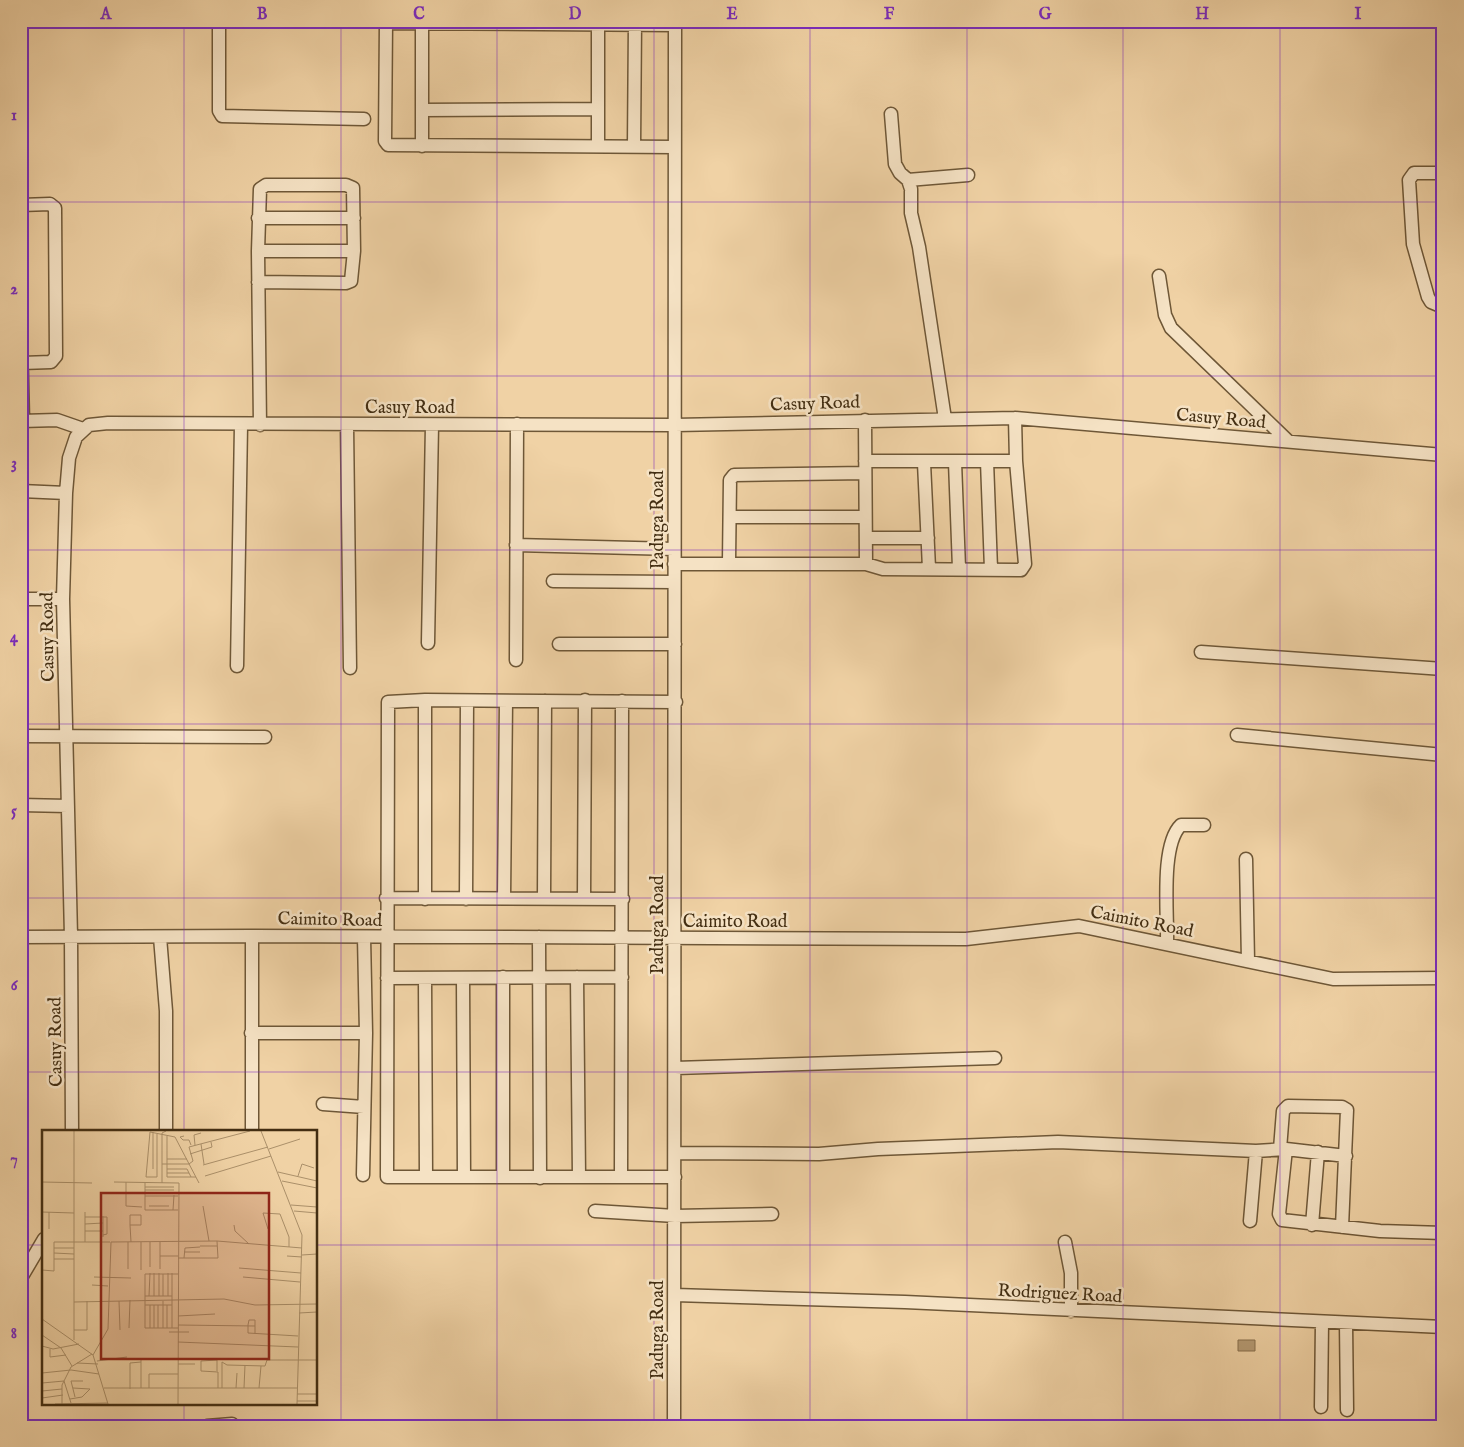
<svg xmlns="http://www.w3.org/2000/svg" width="1464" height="1447" viewBox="0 0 1464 1447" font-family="'IM FELL English',serif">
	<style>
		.water { fill: #b59a73; stroke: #876f4c }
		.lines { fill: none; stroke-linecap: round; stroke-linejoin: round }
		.minor-casing { stroke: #6e5737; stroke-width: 15 }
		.minor { stroke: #f5e2c4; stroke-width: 12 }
		.grid { fill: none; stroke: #7b2cbf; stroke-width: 1; stroke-opacity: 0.55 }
		.labels { text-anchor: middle; stroke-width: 5; stroke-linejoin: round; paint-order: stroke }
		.street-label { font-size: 18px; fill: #432e12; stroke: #f5e2c4 }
		.inset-road { fill: none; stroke: #ab906a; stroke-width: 1 }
		.view { fill: #8f2418; fill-opacity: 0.15; stroke: #8f2418; stroke-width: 2.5 }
		.inset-edge { fill: none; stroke: #432e12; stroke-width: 2.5 }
		.neatline { fill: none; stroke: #7b2cbf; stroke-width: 2 }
		.grid-label { font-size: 16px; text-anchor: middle; font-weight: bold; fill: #7b2cbf }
	</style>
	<rect width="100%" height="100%" fill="#f0d2a5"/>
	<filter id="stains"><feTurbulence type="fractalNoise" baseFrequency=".004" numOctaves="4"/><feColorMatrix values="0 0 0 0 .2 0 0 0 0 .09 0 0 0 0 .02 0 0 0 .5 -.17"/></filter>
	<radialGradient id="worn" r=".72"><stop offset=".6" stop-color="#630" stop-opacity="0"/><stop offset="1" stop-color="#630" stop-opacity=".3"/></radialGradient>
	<path class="water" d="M1238 1340H1255V1351H1238Z"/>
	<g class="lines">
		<defs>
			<path id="minor" d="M219 21V111L222 116 364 119
				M386 21 385 141 388 145 674 147
				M386 23 675 25
				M598 25V146
				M422 110 598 109
				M891 114 895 164 900 173 908 180 911 189V213L919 247 945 419
				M422 146V23
				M634 146 635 21
				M1443 173H1414L1409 180 1413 244 1428 297 1431 302 1443 307
				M908 180 968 175
				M21 205 50 204 55 208 56 356 51 362 22 363
				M258 218H354
				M258 251H354
				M1159 276 1165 315 1171 328 1288 441
				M258 282 346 283 351 281 354 251 353 188 346 185H266L260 189 258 251 260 425
				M21 335 23 421
				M865 420 866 564
				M21 421 57 420 83 429
				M347 425 350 668
				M865 461H1016
				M987 461 991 569
				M955 462 959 568
				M924 463 929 568
				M21 491 66 493
				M730 517H865
				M866 538H928
				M516 545 674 549
				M729 562 730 480 734 475 865 473
				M674 564H866L883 569 1021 570 1025 564 1016 461 1015 418
				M553 581 674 582
				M21 599H63
				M428 643 432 425
				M559 644H675
				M1201 652 1443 669
				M516 660 517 424
				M237 666 241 425
				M1237 735 1443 755
				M21 736 265 737
				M21 805 68 806
				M1246 859 1248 961
				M386 898 623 899
				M504 898 506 701
				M544 898 545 701
				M584 898 585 700
				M425 899V700
				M466 899 467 701
				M252 936V1131
				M21 937 252 936 966 939 1079 926 1333 979 1443 978
				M160 937 166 1011V1131
				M539 937 540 1178
				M1167 943C1168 915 1160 845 1181 825H1204
				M503 977V1177
				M577 977 579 1177
				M387 978 622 977
				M425 978 426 1176
				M463 978 464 1176
				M251 1033H366
				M675 1068 995 1058
				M323 1104 364 1107
				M72 1131 71 936 63 599 66 493 69 458 76 437 89 425 108 423 675 425 1015 418 1443 455
				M1280 1149 1283 1111 1288 1106 1342 1107 1347 1110 1342 1227
				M1286 1149 1279 1214 1282 1220 1380 1231 1443 1233
				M675 1153 819 1154 878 1149 1058 1142 1256 1151 1286 1149 1346 1156
				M363 1175 366 1033 364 937
				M621 1177 622 701
				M675 1177H387L388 702 425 700 676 702
				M595 1211 675 1216 772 1214
				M1250 1221 1256 1151
				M1312 1225 1318 1152
				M1065 1242 1071 1273V1311
				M21 1278 44 1239
				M675 1295 905 1302 1443 1327
				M1346 1323 1347 1410
				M1321 1407 1322 1322
				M207 1426 232 1424
				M674 1426 675 21"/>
		</defs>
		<use href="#minor" class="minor-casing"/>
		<use href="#minor" class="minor"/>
	</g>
	<path class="grid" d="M184 21V1131M341 21V1426M497 21V1426M654 21V1426M810 21V1426M967 21V1426M1123 21V1426M1280 21V1426M21 202H1443M21 376H1443M21 550H1443M21 724H1443M21 898H1443M21 1072H1443M21 1245H44M316 1245H1443M184 1403V1426"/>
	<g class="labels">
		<g class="street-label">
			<text transform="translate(815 403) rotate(-2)" y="6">Casuy Road</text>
			<text x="410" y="413">Casuy Road</text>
			<text transform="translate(1221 418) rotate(5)" y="6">Casuy Road</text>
			<text transform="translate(657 520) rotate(-90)" y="6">Paduga Road</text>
			<text transform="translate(47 637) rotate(-91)" y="6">Casuy Road</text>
			<text transform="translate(330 919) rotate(1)" y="6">Caimito Road</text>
			<text x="735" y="927">Caimito Road</text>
			<text transform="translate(1142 921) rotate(11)" y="6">Caimito Road</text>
			<text transform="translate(657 925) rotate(-90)" y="6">Paduga Road</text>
			<text transform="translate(55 1042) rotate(-91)" y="6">Casuy Road</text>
			<text transform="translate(1060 1293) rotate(3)" y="6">Rodriguez Road</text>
			<text transform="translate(657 1330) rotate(-90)" y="6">Paduga Road</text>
		</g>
	</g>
	<g transform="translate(42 1130)">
		<rect width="275" height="275" fill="#f0d2a5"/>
		<path class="inset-road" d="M219 1 260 105 255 274M111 2V39M115 4V47H104L108 2 133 7 157 53M125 6V47H154M142 6 138 7 141 10H147L149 15M159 14 162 34M153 15 152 5 159 3M227 19 258 9M148 24 170 17 169 12M125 29H145M120 34H147L151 31 147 17 208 1M161 35 226 17M125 39H145L149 47M236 42 275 51M125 43H147M163 46 229 26M256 46 260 34 272 38M240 51 275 58M0 52 50 53M72 52 137 53 136 274M84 52V76L100 77M103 53V80H136M120 53V3L124 1M103 57H132M103 60H132M103 66H136M249 75 275 77M107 76H127M161 76 167 111M131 80 132 65M252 81 275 83M0 82 32 83M7 82V99M43 82V112H68M61 86V107M43 87H65V104L61 105M43 94 61 93M88 95H99V85H88V95L89 112M192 95 193 101 207 114M226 99 221 83 238 84 247 107V117M43 101H61M99 112V140M158 116H175M12 118H32M142 122H158M12 123 32 124M260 125 275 124M118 126H136M245 126 260 127M136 128H176L175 111M142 128 143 118 158 117M12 129H32M108 137V112M197 138 259 143M86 139V112M118 139V112M0 140 12 141V112H43M52 147 89 148M201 147 258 152M50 155 66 156M103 166H130M107 166 108 143M112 166V143M117 166V143M121 166V144M126 166V143M77 171 78 200M121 171V198M32 172 182 169 213 175 275 174M103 175H130M108 175V198M112 175V198M116 175V198M125 175V198M257 183 275 182M136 186 173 184M0 189 51 225 66 274M136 195 213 196M206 195V203L256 206M206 195 207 190H213V204M87 198 88 170M130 198V143M136 198H103V144H136M32 200H45V171M127 202H147M0 205 19 218 30 236M32 210V1M136 212 256 217M0 216 11 219 37 214M8 219V227L24 225M51 225 66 199 69 112 175 111 260 118M55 231 85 227M35 233 56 234M136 234H153M175 241V230L159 231V241L176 242V258M0 243 29 240 57 244M0 253 22 251 29 273M62 258H255M99 258V230M107 258V244H136M180 258V232L185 235 223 236 225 230H275M194 258 195 243M202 258 203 235M217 258 219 236M88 259V233L99 232M0 261 20 259M255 264H275M33 267 29 251H41M0 268 21 265M28 269 40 267 48 259 31 258M255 271H275M13 274 66 273M20 274V255L29 237 50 224"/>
		<path class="view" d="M59 63H227V229H59Z"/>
		<rect width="275" height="275" class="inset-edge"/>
	</g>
	<rect width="1464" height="1447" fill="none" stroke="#f0d2a5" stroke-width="55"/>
	<rect x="28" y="28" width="1408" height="1392" class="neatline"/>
	<g class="grid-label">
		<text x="106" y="19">A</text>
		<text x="262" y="19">B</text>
		<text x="419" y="19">C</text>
		<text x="575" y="19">D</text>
		<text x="732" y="19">E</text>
		<text x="889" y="19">F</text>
		<text x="1045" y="19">G</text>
		<text x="1202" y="19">H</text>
		<text x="1358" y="19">I</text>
		<text x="14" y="120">1</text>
		<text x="14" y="294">2</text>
		<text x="14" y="468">3</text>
		<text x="14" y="642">4</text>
		<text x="14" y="816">5</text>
		<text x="14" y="990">6</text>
		<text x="14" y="1164">7</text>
		<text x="14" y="1338">8</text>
	</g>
	<rect width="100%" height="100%" filter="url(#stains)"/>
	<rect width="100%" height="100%" fill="url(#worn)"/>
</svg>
